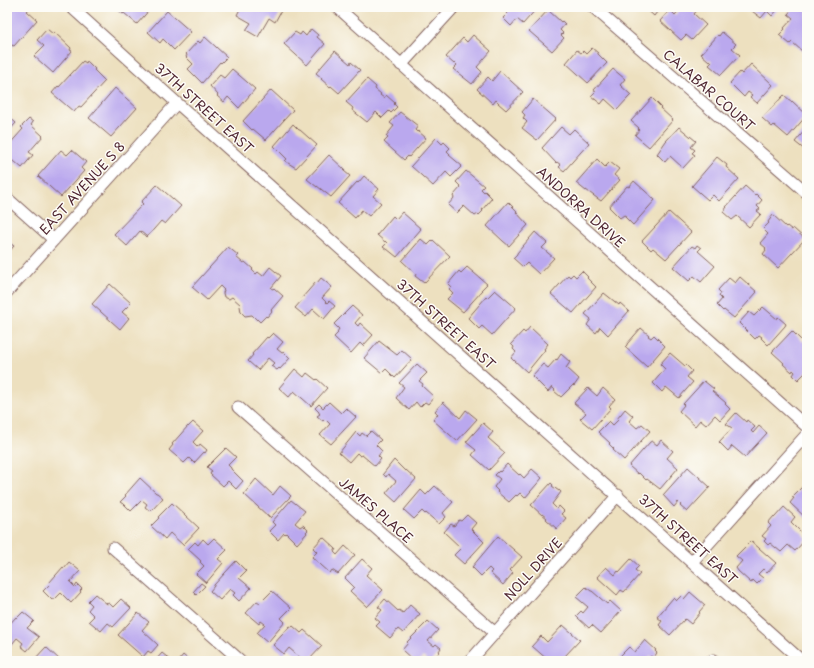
<svg xmlns="http://www.w3.org/2000/svg" width="814" height="668" viewBox="0 0 814 668" font-family="'Playpen Sans',sans-serif">
	<style>
		.building { fill: #baa8ee }
		.lines { fill: none; stroke-linecap: round; stroke-linejoin: round }
		.street-casing { stroke: #83635f; stroke-width: 13 }
		.street { stroke: #fff; stroke-width: 11 }
		.labels { text-anchor: middle; stroke-width: 3; stroke-linejoin: round; paint-order: stroke }
		.street-label { font-size: 13px; fill: #4a1f2b; stroke: #fdfcf7 }
	</style>
	<rect width="100%" height="100%" fill="#fdfcf7"/>
	<filter id="ink" filterUnits="userSpaceOnUse"><feTurbulence type="fractalNoise" baseFrequency=".025" numOctaves="2"/><feDisplacementMap in="SourceGraphic" scale="8" xChannelSelector="R" yChannelSelector="G"/><feConvolveMatrix kernelMatrix="1 2 1 2 8 2 1 2 1" color-interpolation-filters="sRGB"/></filter>
	<filter id="wash" filterUnits="userSpaceOnUse"><feTurbulence type="fractalNoise" baseFrequency=".012" numOctaves="4" result="noise"/><feDisplacementMap in="SourceGraphic" scale="16" xChannelSelector="R" yChannelSelector="G"/><feGaussianBlur stdDeviation="0.9" result="paint"/><feColorMatrix in="noise" values="0 0 0 0 0 0 0 0 0 0 0 0 0 0 0 0 0 1.4 0 .05"/><feComposite in="paint" operator="in"/></filter>
	<g filter="url(#wash)">
		<rect width="100%" height="100%" fill="#ede0bf"/>
		<g id="blocks">
			<path class="building" d="M7 7H27L29 9 27 11 37 20 14 46 12 45 7 51Z
				M115 7H152L137 24 124 13 123 14Z
				M241 7H278L282 9 275 22 269 18 258 37 246 30 251 23 237 15Z
				M503 7H538L523 24 517 19 511 26 503 18 508 13 507 11Z
				M644 7H661L654 16Z
				M682 7H695L698 9 694 14 706 25 692 40 686 35 681 40 660 21 670 10 675 15Z
				M756 7H780L772 16 767 11 761 18 752 11Z
				M794 7H803L807 11V47L803 52 792 42 790 44 779 35 785 29 784 28 793 18 788 14Z
				M548 10 561 22 562 21 565 24 560 30 563 33 561 35 564 38 552 51 529 31Z
				M167 11 191 32 174 50 163 39 160 43 148 32Z
				M47 29 53 34 54 32 71 48 70 50 72 51 53 73 34 56 44 46 37 40Z
				M311 29 318 35 317 37 325 44 307 65 284 44 295 32 300 35 302 32 306 36Z
				M722 32 736 44 732 48 740 55 721 75 709 65 712 62 710 60 709 61 701 54 718 35 719 36Z
				M473 35 491 51 477 67 482 72 472 84 453 69 457 65 455 63 454 64 446 57 463 38 467 42Z
				M205 37 227 57 221 63 220 62 202 83 188 69 193 64 186 57 187 55 186 54 198 41 200 43Z
				M592 48 598 53V54L607 63 588 83 566 63 577 50 581 53 583 51 586 54Z
				M335 51 350 64 351 62 360 70 339 93 331 86 330 87 321 79 322 78 316 73Z
				M83 61 86 63 87 61 95 69 94 70 105 81 81 107 79 106 74 112 52 93 58 86 59 87Z
				M751 64 773 85 757 103 750 97 752 95 748 92 744 97 730 83 740 72 742 74Z
				M232 69 255 89 239 108 228 97 224 102 217 96 218 95 210 86 220 75 224 78Z
				M613 69 625 79 620 85 631 95 628 98 617 110 605 99 601 104 591 96 596 91 594 90Z
				M500 71 523 92 506 110 498 103H499L496 100 493 104 477 89 488 77 492 81Z
				M367 79 376 87 375 89 381 94 380 95 384 98 386 95 395 103 394 104 397 107 391 113 389 111 382 118 376 112 367 122 352 110 353 108 346 102Z
				M115 88 137 108 111 137 89 118Z
				M271 90 293 110 266 140 253 129 252 130 243 121Z
				M784 95 792 102V101L807 115 788 137 774 125 772 127 762 118Z
				M652 98 661 107 660 108 673 120 649 147 635 135 639 130 638 129 639 128 631 121Z
				M533 99 556 119 537 140 522 128 527 122 523 118 525 115 522 112Z
				M400 112 418 126 415 130 417 132 418 131 426 138 409 157 408 156 404 160 384 142 388 138 386 136 394 126 390 123Z
				M7 115 16 123 7 133Z
				M29 119 33 122 31 125 43 136 29 152 33 155 22 168 14 161 12 162 8 159 10 157 7 153V147L23 129 21 127Z
				M293 124 299 130H300L317 145 296 168 285 161 287 159 274 146Z
				M561 127 569 134 574 129 589 143 564 171 559 167 561 165 557 162 556 163 542 148Z
				M679 127 696 141 691 147 695 150 692 153 695 155 683 168 670 156 665 162 657 154 666 141Z
				M805 130 807 132V154L804 151 805 150 795 142Z
				M436 138 442 144 444 142 450 148 447 151 450 154 449 155 462 166 451 177 446 172 433 186 411 166Z
				M61 150 67 155 72 150 86 162 81 168 84 171 61 197 38 176Z
				M329 155 345 170 344 171 350 176 331 197 317 186V187L307 179Z
				M717 157 727 165 726 167 739 179 719 201 713 195 708 200 692 186Z
				M597 159 605 167 610 162 619 169 614 175 620 180 601 201 586 190V191L576 183Z
				M466 171 484 186 481 189 484 192 485 191 492 198 482 210 483 211 479 215 478 214 475 216 464 206 457 213 448 205 454 198 453 196 461 187 456 182Z
				M364 176 379 189 373 196 381 203 369 216 362 210 355 218 338 203 357 182 358 183Z
				M634 181 655 200 633 225 625 217 626 216 624 215 620 218 609 207 627 186 629 187Z
				M157 185 181 206 165 224 161 221 147 237 140 231 127 246 114 234 143 204 141 202Z
				M745 186 755 195 756 194 762 200 757 206 760 209 757 211 761 214 749 227 737 216 732 220 723 212 727 207H726Z
				M508 202 517 211 516 212 528 225 509 246 503 241 487 226Z
				M402 212 421 229 397 257 387 249V250L383 247 387 243 385 241V242L377 235 393 216 396 219Z
				M669 212 691 232 666 259 653 248 651 250 642 241Z
				M773 215 786 227 787 226 792 230 793 228 805 239 778 268 763 254 766 250 765 249 766 248 760 243 768 234 763 229 769 223 768 222Z
				M535 232 547 243 542 248 554 258 539 274 527 263 523 267 513 258 517 254V253Z
				M7 238 9 241 8 242 14 246 7 254Z
				M421 239 428 245 433 240 450 256 424 283 415 276 416 274 402 261Z
				M697 245 701 248 698 251 715 266 701 282 694 276 689 281 673 267 692 246 695 248Z
				M228 247 238 255 236 257 243 263 245 262 253 269 252 270 256 274 258 272 263 276 270 267 281 276 271 288 273 289 274 288 283 296 271 310 272 311 267 317 266 316 260 322 257 319V320L252 315 245 316 241 312 240 306 241 305 232 297 229 299 224 297 223 293 224 290 220 286 207 300 192 287Z
				M467 267 487 284 481 290 482 291 463 312 447 299 453 293 449 289 451 287 448 284 459 271 461 273Z
				M582 271 588 277 587 278 596 287 573 313 551 294 568 275 570 277 573 274 576 277Z
				M740 277 757 292 734 318 724 310 723 311 717 305 722 299 719 296 721 293 718 290 729 278 735 283Z
				M321 278 332 287 322 298 327 303 329 301 335 306 324 319 313 309 306 317 295 308 302 300 301 299 316 282 317 283Z
				M110 284 131 303 122 312 129 318 120 329 92 304Z
				M495 290 516 308 492 335 482 326 479 329 468 318 486 297 487 298Z
				M604 293 619 305 620 303 629 311 608 335 600 327 596 333 587 325 591 319 585 314Z
				M352 306 362 315 355 323 358 326 360 323 373 335 363 346 360 343 351 353 334 337 338 333 337 332 339 329 334 324Z
				M763 307 777 319 778 317 786 324 785 326 768 345 761 338 762 337 759 335 755 339 739 323 749 312 754 316Z
				M530 327 548 344 544 349 545 350 527 372 514 360V361L511 358 516 352 513 349 514 347 511 344 523 331 525 333Z
				M641 328 649 335 648 336 651 338 654 335 665 346 647 367 625 347 627 345V344Z
				M792 331 803 342 807 338V371L798 380 793 375 795 372 793 370 792 372 783 364 784 363 772 352Z
				M273 333 283 342 277 349 282 353 284 352 290 358 280 369 279 368 277 370 271 366 274 363 268 358 258 370 248 361 253 355 252 354 267 337 268 338Z
				M379 341 397 355 402 350 412 359 395 378 386 369 382 373 364 358Z
				M670 353 685 366 686 365 692 371 687 377 693 382 679 398 666 387 662 392 653 383 665 369 660 364Z
				M561 354 570 362 566 368H567L579 379 574 386 573 385 561 397 554 391 555 390 552 387 548 392 532 376 543 364 548 368 556 359 557 360Z
				M417 364 427 373 419 381 423 384 422 386 434 397 428 404 425 402 420 407 416 402 409 410 396 398 404 387 399 383Z
				M295 369 304 377 307 373 316 380 317 379 327 388 311 406 294 391 289 397 279 388Z
				M704 381 714 389 712 391 726 403 725 404 730 409 720 420 715 415 706 425 700 420 695 426 679 411 684 405 683 404Z
				M588 388 597 396 603 388 615 399 609 406 611 408 592 429 580 419 586 413 574 403Z
				M329 402 341 413 346 408 356 417 331 444 320 435 330 424 325 419 323 421 317 416 320 414 319 413V412L315 408 319 404 323 408Z
				M443 402 460 418 466 410 477 419 457 441 433 420 438 414 435 411Z
				M625 409 633 416 629 421 637 428 642 424 650 431 624 460 613 450 614 449 609 444 610 443 598 432 609 421 613 425 618 420 617 419Z
				M736 413 746 422 747 420 755 427 751 431 753 433 759 426 767 433 745 457 732 446 728 451 719 442 732 428 726 424Z
				M193 422 203 431 193 442 198 447 200 444 207 450 205 453 204 452 194 463 189 458 184 463 169 450 173 445 172 444 188 426V427Z
				M483 423 493 432 488 438 505 453 489 470 472 455 476 450 466 442Z
				M371 431 381 440 376 445 382 451 378 456 381 459 375 466 362 455 360 456 357 453 349 462 339 453 356 432 360 436 362 433 366 436Z
				M661 440 673 451 667 458 678 468 660 489 647 479 646 480 639 473 638 474 629 466 650 442 652 441 657 445Z
				M226 448 236 457 228 465 231 468V469L243 481 236 489 228 481 223 486 210 474 212 471 207 467Z
				M394 460 405 471 406 470 416 479 396 502 386 493 396 481 388 474 386 477 383 474Z
				M507 464 519 475 520 474 524 478 532 469 542 478 525 498 520 493 517 496 516 495 509 502 497 492 498 491 494 487 500 479 495 475 499 471 500 472Z
				M688 467 710 487 687 512 680 506 681 505 678 502 674 507 663 495Z
				M140 478 156 493H157L163 498 153 509V508L150 511 145 507 147 504 142 500 131 511 123 503V504L120 502 126 496 125 495Z
				M807 478V519L790 503 794 498 792 497 805 484 803 482Z
				M256 479 273 495 280 486 291 496 270 518 244 494Z
				M551 483 553 485 552 486 559 491V490L561 492 552 504 557 509 559 506 564 511 561 514 566 518 557 529 546 519 547 518 542 514V515L531 505Z
				M435 486 453 502 443 513 446 517 439 524 426 513 425 514 422 511 414 519 404 510 421 490 426 495Z
				M291 500 305 511 295 523 300 527 303 525 308 530 306 532 307 533 297 544 286 533 285 534 284 533 278 540 269 531 275 525 272 522Z
				M172 503 199 528 183 545 170 533 165 539 151 526 159 518 158 517Z
				M784 507 795 517 791 522 807 538 795 551 788 545 781 552 770 543 768 545 764 541 766 539 762 536 771 526 768 523 774 516 775 517Z
				M467 515 476 523 471 529 484 542 464 564 454 555 461 548 444 532 451 524 454 526 459 520 461 521Z
				M498 536 522 557 510 570 513 573 503 585 490 573 492 571 489 568 481 576 472 567Z
				M323 537 336 549 334 552 337 555 345 546 355 555 338 574 332 570 330 573 312 557 317 552 313 548Z
				M214 538 227 550 218 559 223 563 206 583 196 574 204 566 200 562 201 561 188 549 195 542 198 545 203 539 208 544Z
				M751 541 776 563 767 573 763 569 758 574 763 578 757 584 753 580 751 583 738 571 736 568 742 561 736 556Z
				M362 559 372 568 366 575 383 590 367 607 350 591 354 587 345 578Z
				M631 559 639 566 635 570 640 574 624 592 621 590 617 595 597 577 606 567 615 575 618 571 619 572Z
				M236 561 246 571 239 578 251 588 239 601 233 595 235 593 230 589 220 600 210 591 214 586V585Z
				M69 562 80 571 70 582 75 587 77 584 82 589 80 591 81 592 71 603 61 593 55 599 52 600 43 591 50 584 49 583 63 567 64 568Z
				M201 583 205 586 196 595 193 592Z
				M586 587 591 591H592L607 604 610 601 621 611 601 633 592 625 589 628 578 618 576 616 581 611 583 613 588 607 576 597Z
				M272 591 291 608 281 618 285 622 268 642 257 633 265 624 261 621 259 624 246 613 257 601 260 603Z
				M690 592 705 605 699 612 700 613 691 624 685 619 670 635 659 625 662 621 657 617 673 598 676 601 681 596 684 599Z
				M95 594 107 604 109 603 113 607 121 599 131 608 113 627 108 623 101 631 89 621 94 616 88 610 92 605 88 601Z
				M385 599 398 611 399 610 403 613 410 605 420 614 403 633 398 629 390 638 376 626 380 622 375 618 382 610 378 607Z
				M23 612 34 621 27 628 39 637 27 651 21 646 23 643 17 638 7 650V627L16 617 17 618Z
				M138 613 149 622 142 630 158 645 151 653 148 651 143 657 118 635Z
				M428 621 438 630 428 641 434 646 436 644 441 648 439 651 440 652 431 661H428L423 657 419 661H414L402 650 408 643 407 642Z
				M563 625 580 640 564 657 567 660 565 661H549L532 646 541 636 547 642Z
				M290 626 292 627 293 626 301 633 304 630 322 646 308 661H304L289 648 284 654 273 645Z
				M645 640 656 650 655 651 657 653 653 658 651 656 646 661H623L619 657 629 647 635 652Z
				M46 647 61 661H33Z
				M162 653 172 661H155Z
				M183 655 190 661H178Z"/>
		</g>
	</g>
	<g filter="url(#ink)">
		<use href="#blocks" fill-opacity="0" stroke="#83635f" stroke-width="1"/>
		<g class="lines">
			<defs>
				<path id="street" d="M71 7 177 103 802 661
					M337 7 807 427
					M593 7 807 193
					M401 65 454 7
					M7 198 54 240
					M7 292 177 103
					M238 407 495 633
					M113 548 241 661
					M692 562 807 434
					M470 661 618 495
					M711 661 713 660"/>
			</defs>
			<use href="#street" class="street-casing"/>
			<use href="#street" class="street"/>
		</g>
	</g>
	<g class="labels">
		<g class="street-label">
			<text transform="translate(709 90) rotate(41)" y="5">CALABAR COURT</text>
			<text transform="translate(204 108) rotate(42)" y="5">37TH STREET EAST</text>
			<text transform="translate(82 188) rotate(-48)" y="5">EAST AVENUE S 8</text>
			<text transform="translate(581 207) rotate(42)" y="5">ANDORRA DRIVE</text>
			<text transform="translate(446 324) rotate(42)" y="5">37TH STREET EAST</text>
			<text transform="translate(376 510) rotate(41)" y="5">JAMES PLACE</text>
			<text transform="translate(688 539) rotate(42)" y="5">37TH STREET EAST</text>
			<text transform="translate(533 569) rotate(-48)" y="5">NOLL DRIVE</text>
		</g>
	</g>
	<rect width="814" height="668" fill="none" stroke="#fdfcf7" stroke-width="24"/>
</svg>
